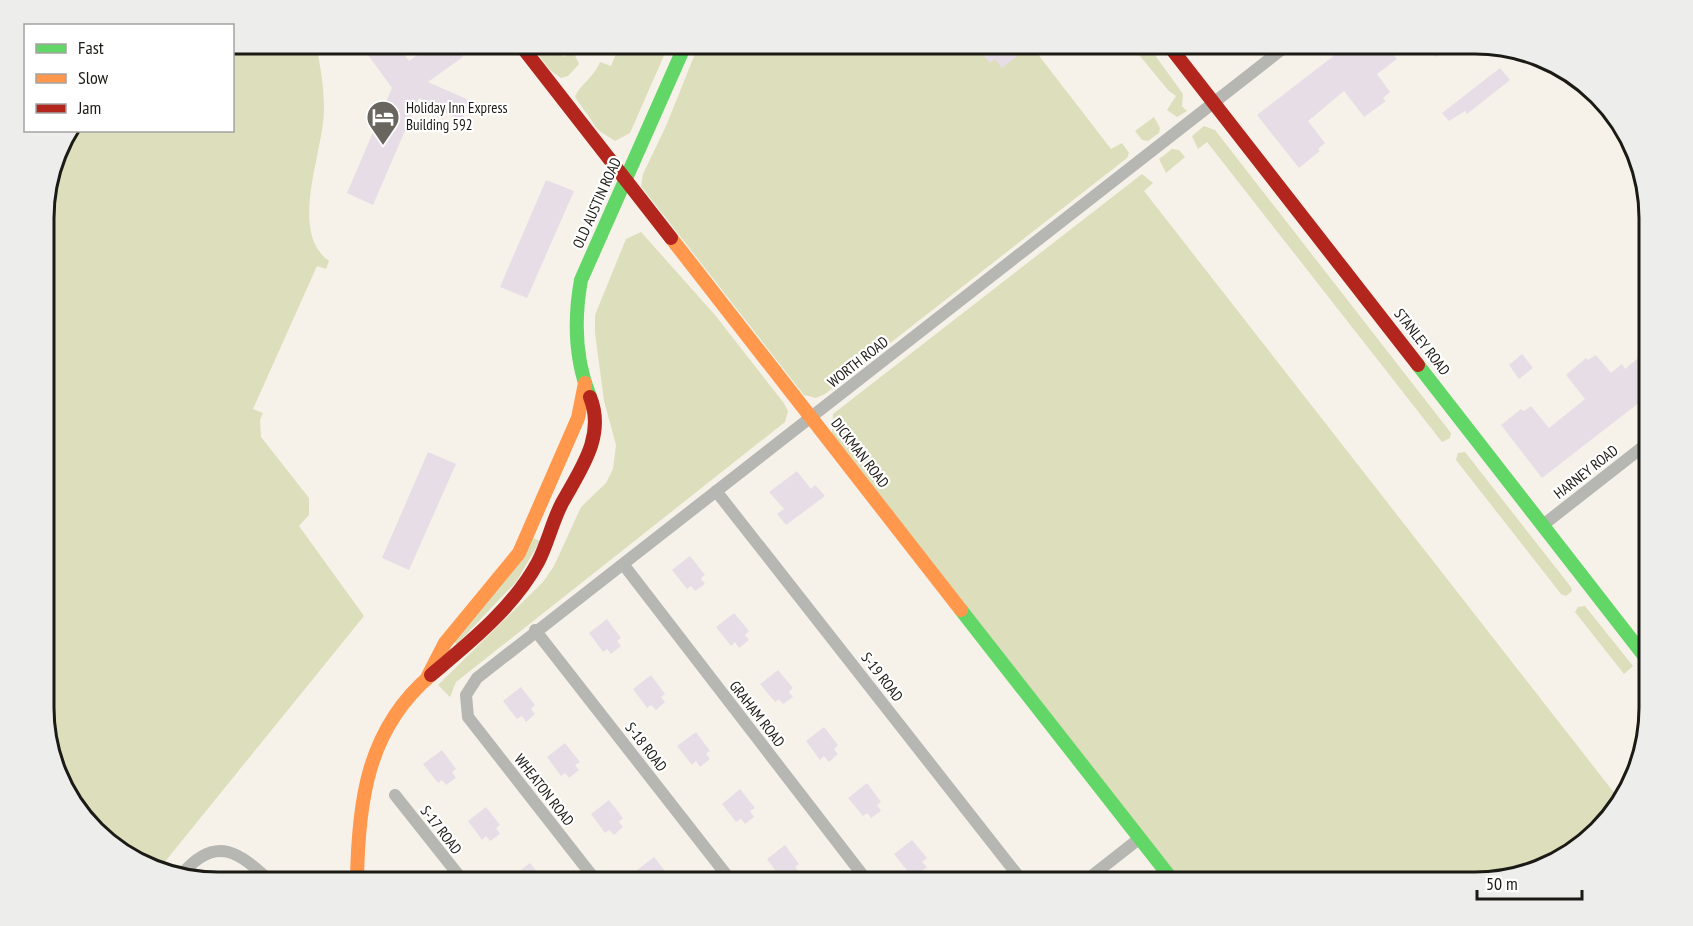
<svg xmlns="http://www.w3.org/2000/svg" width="1693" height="926" viewBox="0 0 1693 926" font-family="'PT Sans Narrow',sans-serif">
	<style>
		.green { fill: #dddebb }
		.building { fill: #e7dde7 }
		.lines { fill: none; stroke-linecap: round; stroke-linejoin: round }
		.street { stroke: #b6b6b2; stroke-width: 12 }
		.fast { stroke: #63d668; stroke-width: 14 }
		.slow { stroke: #ff974d; stroke-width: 14 }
		.jam { stroke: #b3261e; stroke-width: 14 }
		.labels { text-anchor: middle; stroke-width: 4.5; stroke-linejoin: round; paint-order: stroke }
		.poi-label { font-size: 15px; fill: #1c1a14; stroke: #fff; text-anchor: start }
		.street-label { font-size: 15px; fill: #1c1a14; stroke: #fff }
		.rim { fill: none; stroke: #1c1a14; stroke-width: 3 }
	</style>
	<rect width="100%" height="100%" fill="#f6f2e9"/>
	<path class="green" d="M233 43 316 44C320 65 324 86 324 107 325 150 287 231 329 261L326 269 317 266 253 409 263 413 260 420 261 437 309 498V515L299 526 364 616 159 869 140 864 79 814 45 731 44 206 62 140 69 131 232 130Z
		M530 44H554L564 57 573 51 579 64 568 76 561 78 551 71Z
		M607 44H669L630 133 615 141 598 130 575 97C578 87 594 77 600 62L611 66 618 49Z
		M699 44H1030L1111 149 1122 143 1129 153 1127 158 825 394 816 398 804 395 641 186 643 174 666 126Z
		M1130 44H1147L1183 94 1182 106 1187 111 1177 117 1167 110 1176 96 1168 90Z
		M1154 117 1160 128 1159 133 1148 141 1142 140 1135 131Z
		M1204 126 1215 130 1451 433 1450 438 1442 442 1207 142 1198 149 1192 136Z
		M1172 149 1179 150 1185 157 1166 173 1159 159Z
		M1142 174 1153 183 1144 191 1619 799 1572 853 1486 882H1182L832 434 833 414Z
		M641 232 715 315 783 402 788 411 785 422 456 682 450 697 438 685 543 582 554 566 581 507 606 483 613 469 616 445 604 401 595 333V315L626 239Z
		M1465 452 1571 587 1572 591 1566 596 1561 594 1456 460 1458 453Z
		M531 537 540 541 516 582 457 644 454 642Z
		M1585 606 1633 666 1624 674 1575 612 1578 607Z"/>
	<path class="building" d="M360 44H396L409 61 433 44H453L463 57 428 82 471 101 462 121 419 98 373 205 347 193 392 88Z
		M990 44H1006L1017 56 1002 68 995 59 990 63 980 51Z
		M1349 44H1407L1393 54 1397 59 1377 74 1390 92 1383 98 1386 101 1364 117 1344 91 1308 121 1325 143 1318 149 1320 151 1299 168 1257 115Z
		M1425 44H1455L1436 57Z
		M1500 68 1510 80 1467 114 1465 111 1449 121 1442 113Z
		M546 180 574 191 527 298 500 287Z
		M1648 350 1649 395 1542 478 1501 425 1521 409 1524 411 1531 406 1549 428 1585 399 1566 375 1586 358 1588 360 1596 355 1611 373 1622 364 1625 369Z
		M1522 354 1533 368 1519 379 1509 365Z
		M428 452 456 464 409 570 382 558Z
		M797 471 811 489 815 485 825 496 786 525 777 514 784 509 769 492Z
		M690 556 705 575 701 578 705 584 695 591 691 586 687 589 672 570Z
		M734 613 749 631 745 635 749 640 739 648 735 642 731 646 716 627Z
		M607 619 621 638 617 641 621 646 611 654 607 649 603 652 589 633Z
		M778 670 793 688 789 692 793 697 783 704 779 699 775 702 760 684Z
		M651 675 665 694 661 697 665 702 656 710 651 705 647 708 633 689Z
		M521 687 535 705 531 709 535 714 526 722 522 716 517 719 503 701Z
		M824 727 838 745 834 749 838 754 829 762 824 756 820 760 806 741Z
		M696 732 710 751 706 754 710 759 700 767 696 761 692 765 677 746Z
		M565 743 580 762 575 765 579 770 569 778 565 773 561 776 547 757Z
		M442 750 456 769 452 772 456 778 446 785 442 780 438 783 423 764Z
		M867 783 881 802 877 805 881 811 871 818 867 813 863 816 848 798Z
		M740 789 755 808 750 811 754 817 745 824 741 819 736 822 722 804Z
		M609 800 623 818 619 822 623 827 614 835 609 830 605 833 591 814Z
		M486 807 500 825 496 828 500 834 490 841 486 836 482 840 468 821Z
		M912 840 927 858 922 862 927 867 917 875 913 870 909 873 894 854Z
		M785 845 799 864 795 867 799 872 789 880 785 874 781 878 767 859Z
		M654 857 669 876 661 882H645L636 871Z
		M530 863 545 882H505Z"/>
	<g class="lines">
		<path class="street" d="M716 491 1023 882
			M1543 525 1649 442
			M623 564 868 882
			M535 630 732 882
			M395 795 464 882
			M182 874C216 834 239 852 271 882
			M597 882 468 717 466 695 477 678 1290 43
			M1084 882 1140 838"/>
		<path class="fast" d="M1418 365 1649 662
			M590 397C575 360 574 319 581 280L686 43
			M961 610 1174 882"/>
		<path class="slow" d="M671 238 961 610
			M428 676 445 643 519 553 578 418 585 383
			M357 882C358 802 367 729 431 675"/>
		<path class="jam" d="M519 43 671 238
			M1167 43 1418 365
			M431 675C469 643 514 607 538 562 548 543 552 522 562 503 580 470 606 436 590 397"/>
	</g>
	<defs>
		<symbol id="hotel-pin" viewBox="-11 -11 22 30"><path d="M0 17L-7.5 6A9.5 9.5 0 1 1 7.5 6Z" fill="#68665f" stroke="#fff"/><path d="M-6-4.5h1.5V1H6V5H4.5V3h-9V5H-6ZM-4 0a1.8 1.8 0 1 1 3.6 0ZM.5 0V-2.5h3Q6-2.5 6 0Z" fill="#fff"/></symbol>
	</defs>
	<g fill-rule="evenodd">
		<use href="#hotel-pin" x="364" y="98" width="38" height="52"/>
	</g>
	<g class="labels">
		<g class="poi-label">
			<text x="406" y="113">Holiday Inn Express<tspan x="406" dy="17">Building 592</tspan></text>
		</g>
		<g class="street-label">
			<text transform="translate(597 203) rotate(-66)" y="5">OLD AUSTIN ROAD</text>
			<text transform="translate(1422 342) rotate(52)" y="5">STANLEY ROAD</text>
			<text transform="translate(858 362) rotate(-38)" y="5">WORTH ROAD</text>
			<text transform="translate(860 453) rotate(52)" y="5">DICKMAN ROAD</text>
			<text transform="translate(1586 472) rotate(-38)" y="5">HARNEY ROAD</text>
			<text transform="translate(882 677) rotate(52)" y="5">S-19 ROAD</text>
			<text transform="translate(757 714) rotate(52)" y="5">GRAHAM ROAD</text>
			<text transform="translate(646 747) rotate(52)" y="5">S-18 ROAD</text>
			<text transform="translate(544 790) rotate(52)" y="5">WHEATON ROAD</text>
			<text transform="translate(441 830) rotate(52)" y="5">S-17 ROAD</text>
		</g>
	</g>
	<path d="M0 0H1693V926H0ZM218 54H1475A164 164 0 0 1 1639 218V708A164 164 0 0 1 1475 872H218A164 164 0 0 1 54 708V218A164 164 0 0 1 218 54Z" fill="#ededec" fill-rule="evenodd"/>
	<path class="rim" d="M218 54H1475A164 164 0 0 1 1639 218V708A164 164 0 0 1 1475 872H218A164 164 0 0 1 54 708V218A164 164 0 0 1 218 54Z"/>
	<rect x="24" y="24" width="210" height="108" fill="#ffffff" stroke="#a4a3a1" stroke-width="1.5"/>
	<rect x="36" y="44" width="30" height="9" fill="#63d668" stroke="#a4a3a1" stroke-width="1.5"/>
	<text x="78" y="54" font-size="18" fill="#1c1a14">Fast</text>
	<rect x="36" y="74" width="30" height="9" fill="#ff974d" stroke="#a4a3a1" stroke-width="1.5"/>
	<text x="78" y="84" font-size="18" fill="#1c1a14">Slow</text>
	<rect x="36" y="104" width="30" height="9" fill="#b3261e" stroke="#a4a3a1" stroke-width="1.5"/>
	<text x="78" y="114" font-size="18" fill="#1c1a14">Jam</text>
	<path d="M1477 890v9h105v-9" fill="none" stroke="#1c1a14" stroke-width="3"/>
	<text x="1486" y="890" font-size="18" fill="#1c1a14" stroke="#ffffff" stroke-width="4.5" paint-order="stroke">50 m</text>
</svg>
